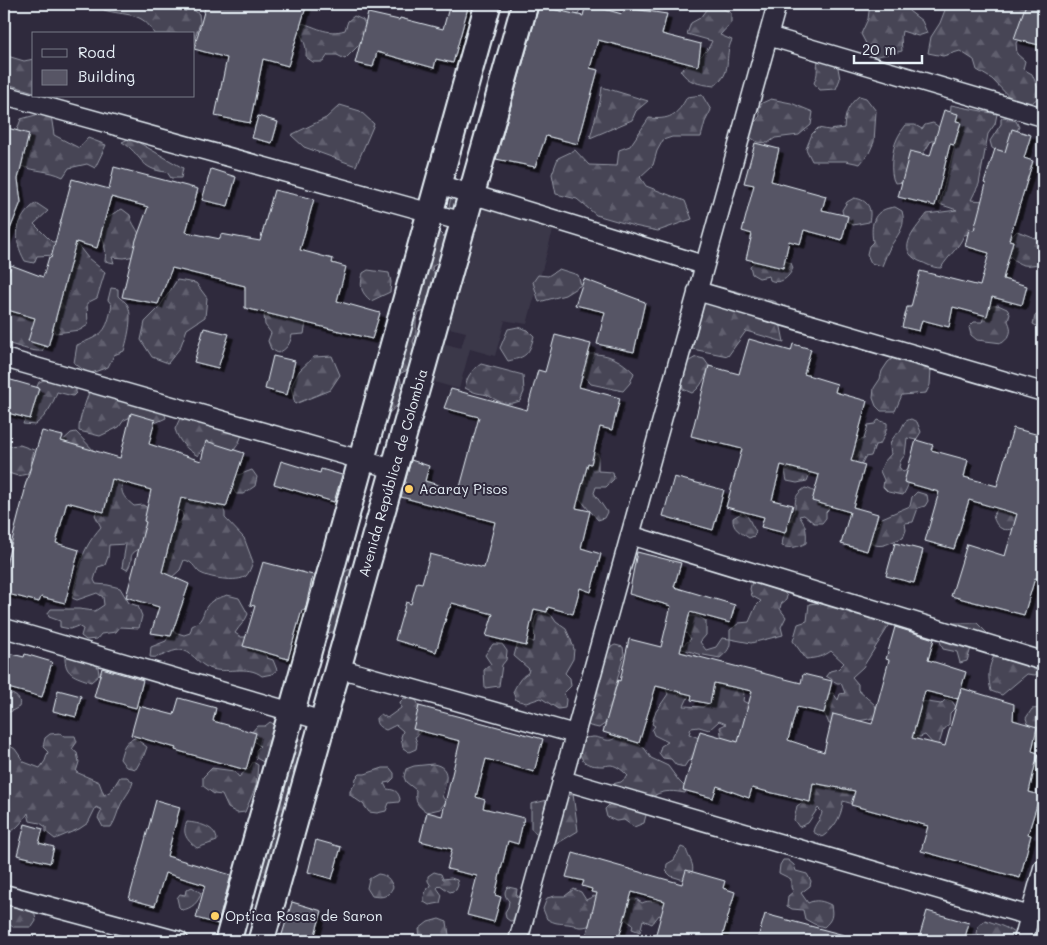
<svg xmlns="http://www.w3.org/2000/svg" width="1047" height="945" viewBox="0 0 1047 945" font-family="Mali,sans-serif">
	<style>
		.built { fill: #3b3749 }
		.forest { fill: url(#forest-firs); stroke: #979aa6 }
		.building { fill: #575565; stroke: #e8f1f8; fill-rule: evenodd; filter: url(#shadow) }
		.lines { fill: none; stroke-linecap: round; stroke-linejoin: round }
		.street-casing { stroke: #e8f1f8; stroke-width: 21 }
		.secondary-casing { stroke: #e8f1f8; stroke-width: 29 }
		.street { stroke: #2f2a3d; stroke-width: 18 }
		.secondary { stroke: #2f2a3d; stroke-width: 25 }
		.poi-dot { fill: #ffd166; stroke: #2f2a3d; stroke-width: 2 }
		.labels { text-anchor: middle; stroke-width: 4; stroke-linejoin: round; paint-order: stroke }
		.street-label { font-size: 14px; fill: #e8f1f8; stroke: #2f2a3d }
		.poi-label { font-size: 14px; fill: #e8f1f8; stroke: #2f2a3d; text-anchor: start }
	</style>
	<defs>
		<pattern id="forest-firs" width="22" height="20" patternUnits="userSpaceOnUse" patternTransform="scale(1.25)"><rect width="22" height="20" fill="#464455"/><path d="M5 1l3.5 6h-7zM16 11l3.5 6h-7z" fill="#615f6e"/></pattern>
		<filter id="shadow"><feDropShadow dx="4.5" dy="4.5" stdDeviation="0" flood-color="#0009"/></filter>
	</defs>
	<rect width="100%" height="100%" fill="#2f2a3d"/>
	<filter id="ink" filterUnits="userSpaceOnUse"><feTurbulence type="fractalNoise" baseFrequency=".02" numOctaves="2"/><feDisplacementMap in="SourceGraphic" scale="10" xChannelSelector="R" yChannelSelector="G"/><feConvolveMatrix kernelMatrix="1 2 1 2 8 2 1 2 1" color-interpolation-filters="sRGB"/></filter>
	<g filter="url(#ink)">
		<path class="built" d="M484 206 554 227 527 324 503 320 505 321 495 356 470 349 459 389 420 378 431 340 461 348 466 332 449 328Z"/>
		<path class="forest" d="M101 4H144L186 11 182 8H191L199 14 200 23 194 41V34H154C144 11 124 16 104 10Z
			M582 4 576 20 554 19 557 5Z
			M870 4H905L909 11 922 21 927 33 918 36 902 31 901 37 902 51 873 57 861 34 868 19Z
			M940 4H1030L1028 21 1016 43 1017 54 1025 61 1023 69 1032 74 1041 95 1031 104 1015 103 992 79 977 70 974 60 960 51 943 56 928 53 931 37 940 23 945 10Z
			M718 6 731 13V23L720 35 732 40C723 57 734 73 714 86 699 84 688 83 680 70 692 62 706 56 712 41L687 34 691 23 700 18 708 7Z
			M354 16 363 20 367 29 359 45 345 59 337 55H328L323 62H313L306 57C308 41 298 36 298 22 316 26 326 36 345 30L348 21Z
			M4 55 24 61 34 59V92L4 83Z
			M823 57 837 62 840 79 836 89 820 90 814 83C819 72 816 71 818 61Z
			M602 87 648 101 636 111 632 120 590 138 600 101Z
			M702 95 711 110 705 122 701 137H672L663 140 657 151 653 165 640 177 646 186 685 201 692 219 658 231 634 226 596 215 577 199 556 194 552 174 558 158 575 150 589 165 617 166 619 150 630 146 649 118C669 120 677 116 687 97Z
			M859 96 866 98 876 111 874 142 869 153 860 164 846 161H812L806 149 812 134 818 128 829 130 844 128C845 114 848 105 859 96Z
			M771 99 791 103 813 112 811 125 799 135 775 138 768 143 757 142 749 136 753 125 760 116 759 109 762 103Z
			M340 105 360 111 374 124 356 166 304 147 291 135 326 118Z
			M951 105 997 114 995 124 988 134 979 184 971 200 985 201 996 214 971 234 964 235C959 248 948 256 941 268 932 268 927 264 919 261 894 249 917 228 927 214L957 210 939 204 961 123 950 119Z
			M43 113 51 115 54 135 79 148 88 138 106 145 95 168 87 164 69 168 63 177C49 170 37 172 21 166 25 152 22 143 17 130L21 119Z
			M1004 117 1016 121 1019 127 1004 155 992 148 990 141 1001 124V119Z
			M933 123C942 128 948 136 950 147L944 152 937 141H931L923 154 916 158 906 182 895 183C889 174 892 149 897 139 899 134 903 129 906 125H915L922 129 925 125Z
			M128 139 136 141 183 168 181 178H171L167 172C139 170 142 154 122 142Z
			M460 190 476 201C474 214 471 225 466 237 462 247 461 256 455 267L443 263 442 260 432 267 433 272 440 273 444 271 456 277 451 296 446 304 419 313 416 320V335L413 341 417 361 410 369 399 374C404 392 405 400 389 413L379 412V404L388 372 383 362C386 349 388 339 400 332L404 318 399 303 405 287 418 268 411 256 416 240 430 233 439 232 444 237 446 231 452 224 448 211 452 193Z
			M854 198C869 200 872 209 869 222L853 225 844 219 842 210 847 202Z
			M36 203 48 211 34 224 52 242 73 239 88 258 105 272 97 298 87 303 88 325 80 330 55 333 51 321 56 255 37 256 34 263 25 261C12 238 15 219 36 203Z
			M895 207 902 211C906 225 900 232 892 244 888 250 885 259 882 266L871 263 867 254 869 246 873 242C870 222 874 209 895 207Z
			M122 209 130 215C132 225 138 229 141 239L135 256 124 258 112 257 114 263 105 261C109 236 86 225 122 209Z
			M1017 231 1040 240 1042 250 1039 264C1021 267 1019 265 1007 253V241Z
			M782 260 791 263 793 268C789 278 780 285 770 280L769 276 759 278 752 274 750 266C757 258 765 263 773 267V263Z
			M559 269 578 275 581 285 565 295 539 302 533 282 538 275 548 276Z
			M368 270 389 273 391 282 390 292 371 301C360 291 360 287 363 273Z
			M177 280 196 283 207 298 205 317 187 329 180 348 168 363 152 357 141 340 145 322 158 309Z
			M709 284 776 302 784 342 746 331 728 356 692 349Z
			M111 288 118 289V296C120 299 125 301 127 304 134 315 127 340 124 351L114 355 108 367 89 374 74 363 77 345C104 334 106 333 112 305L108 300Z
			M998 305 1007 309 1010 314 1008 321C1013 331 1010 337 1002 343L977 340 971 335 969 327 974 322H982L987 307Z
			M18 307 32 308 48 342 42 351C29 352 18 345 4 343V310Z
			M268 310 306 323 304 334 292 335C290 344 287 349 278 353L271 349 268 341 271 333 265 325 264 315Z
			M1039 313 1043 314V349L1040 347 1039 334 1040 328 1033 324 1035 316Z
			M518 327 528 330 534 336C529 354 527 357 508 361L500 348 508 329Z
			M589 354C608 353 621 360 634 373L630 383 623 391 591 384 584 376Z
			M897 355 907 357 912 364 922 366 931 370 930 385 926 393 902 395 895 411H881L876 406 873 398 874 388 880 379 882 371 888 362Z
			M332 356 340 375 330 390 295 404 291 387 299 371 314 357Z
			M696 357 704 359 709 366C706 376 701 388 692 393L683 389C681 380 685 373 686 363Z
			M481 364 523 375 524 392 520 401C505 406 502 403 489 396 486 394 481 394 477 393 473 392 469 390 465 388 467 376 471 371 481 364Z
			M52 377 76 384V393L73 396 57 392C52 406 47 415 35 425L23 424C29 410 32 396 39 382Z
			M90 388 110 395 119 401 127 399 164 411 166 418 155 423 140 417H131L124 420 119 427 100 436 79 431C78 419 87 401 90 388Z
			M234 414 243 419C243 432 242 440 234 450L204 446 198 456C186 449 179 442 175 429L181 416Z
			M911 419 917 422 921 432 916 440 907 438 905 455 901 460 899 467 903 472 907 470C912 478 908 487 903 495L888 492 883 487 884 480 880 471 884 462 891 454C890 448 889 442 894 437 896 433 898 435 900 431 904 425 903 421 911 419Z
			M878 420 887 423C888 429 883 438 880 444L875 445 871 456 865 457 860 467 854 468 843 447C852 446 855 441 864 439L868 425 875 424Z
			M76 432 97 454 59 444 71 433Z
			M20 445 34 450 30 469 27 474 18 476 5 472C2 463 3 454 7 446Z
			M598 453V471L613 472 614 479 606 487H596L594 493 607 512 604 518 598 520C589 509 575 498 574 482 574 476 576 468 576 462Z
			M791 462 812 468 807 481 797 483 787 481C785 472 784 468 791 462Z
			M105 469 123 477C120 493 122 496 134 506L143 505 172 523H180L183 517 182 512 170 505 173 488 221 503 225 513V518L244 538 253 562C251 567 249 573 246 576 238 583 207 578 199 572 194 567 192 561 184 560L180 570 170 579 164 580 144 547C124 555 136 557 127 570L122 567 126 544 109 545 108 557 105 565 98 567 94 580 96 584 108 585 120 588 129 603 138 606 142 616 139 628 120 627 116 632 101 634 97 639 86 640 81 636 83 629 78 626 70 629 60 627V621L49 617 48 613 51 609H79L95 611 104 605 103 597 97 593 77 600 72 598C79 568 80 551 101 527L95 515 99 505Z
			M252 470 257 477 255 486 243 494H236L230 484 233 477Z
			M805 488C814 489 820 498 828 501L829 509 826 512V518L822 523H814L804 515 799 516C806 525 807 531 806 543 799 547 790 549 782 546 783 532 790 524 794 512 797 500 792 497 805 488Z
			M917 492 927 495 928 501 925 506 918 508 913 522 905 523 906 530 903 538C887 542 883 551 866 541L869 529 879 525 882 518 910 506 912 497Z
			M1002 502 1020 515 1016 528C1003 532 997 529 993 516Z
			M743 512C750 517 750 524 756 531L754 536 749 538C740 532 732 529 733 518Z
			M349 569 358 570 340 625 333 632 325 633 341 575Z
			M752 581 768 583 772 588 779 587 787 596 786 600 781 604 780 609 786 617 781 627 783 635 751 643 730 639C731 648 727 652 720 658L698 654 679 648 691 639 683 629 685 622 690 616H698L706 621V635L700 642 706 650 716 647 722 638 730 639V630L739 623 749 622 756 606 761 601 752 596 750 589Z
			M227 595 239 598 248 614C245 622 240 625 235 633L241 637H250L261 647 267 658 273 660 277 670 272 674 262 676C247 664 226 675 209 668 198 664 191 650 180 650 169 650 162 659 150 657L151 647 166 641 171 631 184 635 190 633 192 626C207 619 200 610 212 601 216 598 223 597 227 595Z
			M824 602 886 610 890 624 863 667 852 677 858 684V690L875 705 877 712 874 718 843 724H829C825 712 818 706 818 694L833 693 838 700 840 694 845 693 841 683H837L826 676 830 671 838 669 844 663 831 651C823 657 816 658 806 659L793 641 798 624 807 621 809 604Z
			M547 612 552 616 556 622 566 629 571 640 574 649 573 659 565 673 570 678 571 686 564 693 566 700 565 708 558 709 541 698 526 703 516 700 513 692C517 684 520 677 528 673L529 669 514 656 517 645 525 639 534 642C536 631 531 623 538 613Z
			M946 623H977L991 637 982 651 971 648 967 661 960 663 957 652 943 649 938 636Z
			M1002 643 1043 665V670L1035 675 1027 674 1002 695 991 691C986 670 990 661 1002 643Z
			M493 644H502L507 651 506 660 502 665 499 686 485 688 484 670 491 664 485 655Z
			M615 645 623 647 624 654 606 723 599 728 590 726 584 722 603 651Z
			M65 655 93 663 98 667 99 675 91 682C75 676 64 675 65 655Z
			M714 681 739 683 744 693 743 701 752 706 740 746 722 741 720 727 726 724 719 721 709 730 699 727 691 728 689 734 699 738 696 759 688 761 684 767 676 765 671 759 663 758 659 753 661 746 668 742 654 735 652 730 655 726 652 724 655 713 668 694 664 686 694 685 684 706 703 707 709 703Z
			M12 694C18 697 21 700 19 707L10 712 4 711V696Z
			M404 698 416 700C419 705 419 707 419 713 421 723 425 730 415 737L417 743 416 749 409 752 403 748 401 737 403 731 396 725 386 730C379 727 376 725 376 718L381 714 387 718 401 708 400 702Z
			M946 699 952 701 956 707 950 713 949 724 943 731 939 744 935 746 925 735 920 737 909 736 921 701 941 704Z
			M1043 708V738L1030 731 1026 718 1032 709Z
			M270 722 279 727 273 738 269 740V765L256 758V750L260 746 251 739 250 734 257 726H265Z
			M60 733 64 736H75L77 742 72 749 77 753 79 762 76 772 99 782 104 795 111 791 120 777H127L133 782C130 792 126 795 121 804 117 812 116 820 111 827H103L98 818 102 810 96 807 88 823 79 829 55 839 46 832V827L40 823 30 821 28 813C23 821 14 833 4 834V773L7 768 4 760V751L10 746 15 749 24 762 40 768 45 761 48 752 43 747 45 738 50 734Z
			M617 736 636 742 645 749 651 758 668 766 679 781 686 788 685 793C674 791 665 790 655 795V803L611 789 612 784 621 782 628 776C623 771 618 766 611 765 608 765 605 766 603 766 585 766 581 762 578 746L584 738C587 738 590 737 593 737 603 737 609 745 617 736Z
			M135 738 147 747 144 755 136 769 126 767 120 759C123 749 124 741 135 738Z
			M302 740 309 742 267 890 258 883 256 869 291 741Z
			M253 762 258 765 256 786 245 812 237 813 228 808 222 795 214 794 203 786V777L212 768 234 771 239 777 250 767Z
			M433 764C452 767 446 782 442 796L446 802 440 809 427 812C417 806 415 802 416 790L406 782 404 777 406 769 414 766Z
			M1042 766H1043V797H1040L1036 791C1038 782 1041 776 1042 766Z
			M383 768H390L394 773V778L390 782 384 783 387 789C395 790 398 791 400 799L399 802 389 803 386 811 377 813 369 812 363 804 350 795V791L355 784 356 778 360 774H365Z
			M859 777 853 804 843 801C842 816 834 829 822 837L813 832C814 824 821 820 822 812L818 808 808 823 799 827 794 820 797 806 809 797 811 786 815 780 832 790V783Z
			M573 794 578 831 553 846 531 829V804Z
			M619 802 641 809 646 815 644 823 634 827 624 820 616 821 607 817 605 809 611 803Z
			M187 822C199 823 217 827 217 841L197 848C188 841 181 834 187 822Z
			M681 847 686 849C689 861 699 867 687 881L671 876 666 871 667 864 674 860Z
			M783 860H788L794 865 796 871 807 874 811 881 810 886 801 893 808 903C816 899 823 901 831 905 833 916 832 920 824 927L814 924 805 919 803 910 792 909 787 906 788 896 793 892 791 887V879L779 873 780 865Z
			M434 872 441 874 443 879 451 878 457 880 458 885 456 890 450 892 440 885 437 888 442 895 440 903 429 905 424 902V897L427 888 431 886 428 881V876Z
			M378 874C387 875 390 879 393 887 388 897 383 898 372 896L367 888 369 879Z
			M192 887 201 893C199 902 191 909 182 910L179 907 177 898 180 894 185 895 186 890Z
			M508 887 517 889 516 896 526 902 523 910 517 908 524 919 510 921 506 918 505 912 508 907 509 901C505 897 503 891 508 887Z
			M574 889 581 892 586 900 594 896 598 898 600 907 591 911 593 916 588 926C576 929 578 925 568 924 558 923 556 924 547 919L543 909 547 898 555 896H565Z
			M630 899H636L642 903C650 899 656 903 663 899L670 901 662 916 659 915 652 924 643 920 640 932 632 929 633 925 621 916 625 900Z
			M11 905 30 911 35 914 36 921 32 927H13L7 923 6 918H4V906L7 909Z
			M439 919 447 922 450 941H425L420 938 419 929 428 922Z
			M985 920C996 924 1005 926 1014 933V941H984L977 934 978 926Z"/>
		<path class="building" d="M206 4H307L288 66 263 59 250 123 215 116 227 58 194 49Z
			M450 4H469L453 63 436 59 434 68 377 52 373 67 355 63 368 13 399 20 400 18 443 29Z
			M586 4 622 14 627 8 667 14 662 34 701 44 698 66 598 40 590 68 598 70 578 144 546 136 535 167 496 159 539 6 583 16Z
			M1026 4H1043V46L1014 39Z
			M944 110 958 114 956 121 961 122 954 145 950 144 935 206 898 197 910 151 930 156Z
			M258 116 278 122 272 143 252 138Z
			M4 127 29 134 18 179 21 202 5 242Z
			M1012 129 1031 135 1024 158 1033 161 1009 240 1013 241 1003 279 1027 286 1022 305 992 297 987 316 953 307 949 327 922 320 919 331 902 327 907 307H911L920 271 980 286 989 253 965 246 969 229 974 230 986 184 984 183 995 149 1005 152Z
			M755 143 779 149 771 181 826 196 822 210 848 216 842 240 804 230 800 244 789 241 783 268 746 259 752 234 742 231 754 185 744 183Z
			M114 167 198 189 186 232 220 239 221 234 260 241 274 190 314 199 300 250 333 259 332 263 346 267 337 301 380 313 372 339 245 308V286L172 268 158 304 122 297 136 240 148 207 111 197 97 248 76 242 48 347 28 341 35 318 4 309V284L11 265 43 277 49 257 51 258 72 179 109 189Z
			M211 169 236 177 228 206 202 200Z
			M584 279 645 302 634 352 597 344 605 312 575 305Z
			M204 328 229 334 218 368 194 362Z
			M555 335 591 344 579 387 620 398 612 430 600 427 591 464 588 463 576 508 590 511 581 548 601 554 591 592 580 588 573 614 548 607 547 612 534 609 526 646 486 636 493 614 452 603 450 608H449L436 652 395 640 406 602 411 604 417 582 422 583 430 554 484 568 495 522 401 497 411 460 429 466 425 481 459 491 479 417 444 408 451 389 527 410 538 370 545 372Z
			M749 339 791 351 793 344 811 349 804 374 837 384 835 392 867 401 851 461 865 465 853 507 878 514 867 551 841 544 850 512 812 501 819 475 781 465 772 500 793 505 785 533 761 527 764 517 726 507 742 449 691 436 709 366 739 374Z
			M273 356 295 361 287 395 265 389Z
			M4 378 39 388 30 419 4 412Z
			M131 413 155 420 149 444 201 461 206 441 244 453 226 507 181 498 162 572 189 584 171 636 151 633 159 607 126 597 146 522 144 521 151 490 112 479 104 512 67 502 56 543 79 550 65 603 41 597 39 602 4 593V572L25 490 24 489 42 431 63 436 61 441 120 458Z
			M1013 428 1043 436V580L1035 578 1024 615 951 596 967 544 1005 556 1017 514 969 500 954 549 925 541 939 492 904 482 916 440 933 445 931 450 968 460 964 477 997 486Z
			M281 461 320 473 321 469 342 475 334 502 274 484Z
			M674 477 724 490 713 530 663 516Z
			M895 543 923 550 914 583 886 576Z
			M637 552 681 563 674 587 735 605 730 623 690 612 680 652 801 683 803 674 832 681 824 713 797 707 788 740 824 752 833 714 872 724 889 660 886 659 895 627 934 639 928 660 966 672 958 699 961 688 1014 704 1013 720 1037 727 1032 751 1038 753 1029 792 1040 795 1028 834 1031 835 1020 878 921 851 928 826 851 805 855 791 813 783 810 802 752 788 749 798 717 786 713 798 683 790 700 731 738 742 752 691 714 683 710 704 691 700 692 695 656 686 639 743 603 732 618 680 620 681 629 639 661 647 671 606 629 594ZM925 691 958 699 945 746 912 738Z
			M263 562 313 575 305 610H302L288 659 243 646 255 606 250 605Z
			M4 652 24 657 25 654 52 662 42 697 4 687Z
			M102 668 143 680 136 708 94 697Z
			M58 690 81 696 76 717 53 711Z
			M179 698 216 708 213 721 256 733 246 770 175 750 176 748 131 735 139 706 174 715Z
			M419 706 543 739 534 772 486 759 476 797 485 800 483 808 524 818 518 844 508 841 495 895 501 897 494 922 467 915 477 876 447 869 452 849 420 841 427 812 442 816 460 741 413 729Z
			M156 800 180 807 167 856 231 875 218 924 196 918 205 885 165 873 155 906 129 899Z
			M25 824 43 829 39 843 54 847 50 863 17 855Z
			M316 840 341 847 332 879 308 872Z
			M573 853 682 884 686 870 725 881 723 888 735 892 721 941H654L665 901 632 892 618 941H585L597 893 591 892 592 889 582 886 584 881 566 877Z
			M292 902 322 911 313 941H280Z
			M927 911 969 923 964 941H918Z
			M765 914 844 935 843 941H757Z"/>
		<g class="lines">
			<defs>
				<path id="street" d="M768 36 1043 117
					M4 95 464 222
					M438 184 704 265
					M697 291 1043 392
					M4 358 393 469
					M630 535 1043 661
					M4 628 323 721
					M338 668 575 734
					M562 780 1030 916
					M4 894 179 941
					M518 941 777 4
					M1023 941 1043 868"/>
				<path id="secondary" d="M228 941 488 4
					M261 941 525 4"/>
			</defs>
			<use href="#street" class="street-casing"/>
			<use href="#secondary" class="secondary-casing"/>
			<use href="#street" class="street"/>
			<use href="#secondary" class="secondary"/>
		</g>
	</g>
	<g class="poi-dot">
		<circle cx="409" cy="489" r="5"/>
		<circle cx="215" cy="916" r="5"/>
	</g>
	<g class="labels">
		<g class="street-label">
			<text transform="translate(393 473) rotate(-74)" y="5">Avenida República de Colombia</text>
		</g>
		<g class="poi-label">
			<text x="419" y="494">Acaray Pisos</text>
			<text x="225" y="921">Optica Rosas de Saron</text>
		</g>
	</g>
	<rect width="1047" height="945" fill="none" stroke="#2f2a3d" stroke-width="20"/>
	<rect x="10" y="10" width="1027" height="925" fill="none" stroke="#e8f1f8" stroke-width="2" filter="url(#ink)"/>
	<rect x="32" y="32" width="162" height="65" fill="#2f2a3d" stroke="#797a88"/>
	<rect x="42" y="49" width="25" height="8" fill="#2f2a3d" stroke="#797a88"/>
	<text x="78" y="58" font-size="15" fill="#e8f1f8">Road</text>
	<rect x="42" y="70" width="25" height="15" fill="#575565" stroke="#797a88"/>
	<text x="78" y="82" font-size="15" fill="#e8f1f8">Building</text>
	<path d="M854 55v8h68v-8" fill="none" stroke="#e8f1f8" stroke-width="2.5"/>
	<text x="862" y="55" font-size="15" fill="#e8f1f8" stroke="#2f2a3d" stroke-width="4" paint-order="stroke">20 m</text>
</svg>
